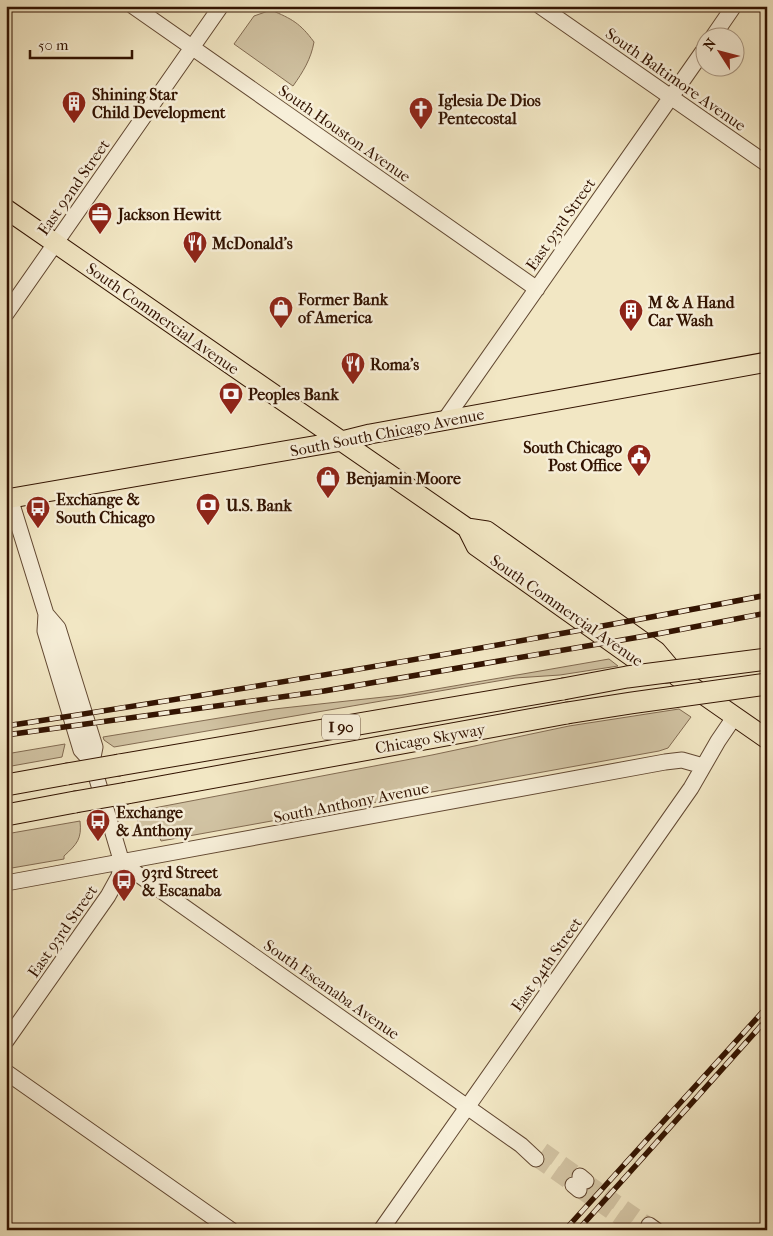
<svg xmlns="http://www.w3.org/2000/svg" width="773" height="1236" viewBox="0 0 773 1236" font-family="'IM FELL French Canon',serif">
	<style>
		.green { fill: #d1c3a3; stroke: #826b52 }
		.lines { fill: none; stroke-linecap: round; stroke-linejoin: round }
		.minor-tunnel { stroke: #d5c7a7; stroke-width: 15; stroke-dasharray: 15 8; stroke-linecap: butt }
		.minor-casing { stroke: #624832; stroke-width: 17 }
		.major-casing { stroke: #321301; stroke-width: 21 }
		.highway-casing { stroke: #321301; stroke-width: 23 }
		.minor { stroke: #f7efd9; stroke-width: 15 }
		.major { stroke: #f2e7c4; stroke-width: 19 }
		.highway { stroke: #f2e7c4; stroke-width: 21 }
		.rail-casing { stroke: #321301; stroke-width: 5.5 }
		.rail { stroke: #f7efd9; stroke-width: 4; stroke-dasharray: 11; stroke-linecap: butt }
		.highway-bridge-casing { stroke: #321301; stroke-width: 23; stroke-linecap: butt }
		.highway-bridge { stroke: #f2e7c4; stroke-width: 21 }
		.labels { text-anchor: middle; stroke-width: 5; stroke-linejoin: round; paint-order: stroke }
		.shield { fill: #f7efd9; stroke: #6d5542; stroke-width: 1 }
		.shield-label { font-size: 15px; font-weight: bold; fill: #321301 }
		.street-label { font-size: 16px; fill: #321301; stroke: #f7efd9 }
		.poi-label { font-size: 16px; font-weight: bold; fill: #321301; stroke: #f7efd9; text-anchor: start }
	</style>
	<rect width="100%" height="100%" fill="#f2e7c4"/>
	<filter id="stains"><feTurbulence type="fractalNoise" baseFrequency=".004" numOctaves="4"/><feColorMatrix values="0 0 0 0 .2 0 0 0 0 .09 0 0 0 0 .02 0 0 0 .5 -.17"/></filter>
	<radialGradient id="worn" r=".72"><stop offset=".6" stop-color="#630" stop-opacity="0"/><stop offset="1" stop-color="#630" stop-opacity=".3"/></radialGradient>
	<path class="green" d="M271 10C292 19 300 23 314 42 311 59 303 72 293 86L234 44 254 16Z
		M609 659 618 666 560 675 515 678 114 747 104 740 103 737 274 709 402 695Z
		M679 709 691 717 668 748 659 751 161 841 160 838C144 831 140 827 133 812L432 755 569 726Z
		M65 744 62 757 6 767V754Z
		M80 821C82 839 77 844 64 856V859L6 869V834Z"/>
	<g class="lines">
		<path class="minor-tunnel" d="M543 1150 580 1176
			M536 1159 573 1185
			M586 1181 649 1225
			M579 1190 637 1230"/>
		<defs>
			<path id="minor" d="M133 6 537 289
				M540 6 767 164
				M712 38 734 6
				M6 314 221 6
				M444 421 706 47
				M6 496 10 498 46 614 45 631 81 750 92 762 122 863 119 876 108 896 6 1041
				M46 614 58 628 95 747 92 762
				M122 863 521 1145 536 1159
				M6 883 665 762 682 760 703 766
				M6 1072 231 1230
				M580 1176 586 1181
				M573 1185 579 1190
				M649 1225 656 1230
				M381 1230 691 788 718 741 735 716"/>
			<path id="major" d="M6 209 467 528 487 531 656 651 678 677 767 739
				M6 499 342 441 370 434 767 362
				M467 528 476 546 645 666 667 673"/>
			<path id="highway" d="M119 765 563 689
				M6 785 67 774
				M127 793 567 713
				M6 815 75 802"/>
		</defs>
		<use href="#minor" class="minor-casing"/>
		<use href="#major" class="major-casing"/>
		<use href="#highway" class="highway-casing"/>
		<use href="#minor" class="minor"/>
		<use href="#major" class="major"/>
		<use href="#highway" class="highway"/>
		<defs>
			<path id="rail" d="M6 726C260 687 514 644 767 595
				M6 735 324 691 657 634 767 613
				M565 1230 767 1007
				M578 1230 767 1019"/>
		</defs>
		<use href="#rail" class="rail-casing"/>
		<use href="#rail" class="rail"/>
		<defs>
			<path id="highway-bridge" d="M563 689 627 677 767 659
				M567 713 631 703 767 684
				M67 774 119 765
				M75 802 127 793"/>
		</defs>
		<use href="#highway-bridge" class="highway-bridge-casing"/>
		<use href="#highway-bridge" class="highway-bridge"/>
	</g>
	<defs>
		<symbol id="building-pin" viewBox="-11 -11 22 30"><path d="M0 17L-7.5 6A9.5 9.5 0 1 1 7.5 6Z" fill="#8f2418" stroke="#f7efd9"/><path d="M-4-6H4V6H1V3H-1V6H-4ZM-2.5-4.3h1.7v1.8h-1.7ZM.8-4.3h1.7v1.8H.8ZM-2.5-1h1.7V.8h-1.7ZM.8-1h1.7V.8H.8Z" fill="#fff"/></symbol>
		<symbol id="church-pin" viewBox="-11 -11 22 30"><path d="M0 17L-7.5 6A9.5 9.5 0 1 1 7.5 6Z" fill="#8f2418" stroke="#f7efd9"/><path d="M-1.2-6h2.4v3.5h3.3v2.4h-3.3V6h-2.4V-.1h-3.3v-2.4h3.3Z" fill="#fff"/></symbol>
		<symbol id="office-pin" viewBox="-11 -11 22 30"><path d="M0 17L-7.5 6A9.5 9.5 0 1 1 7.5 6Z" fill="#8f2418" stroke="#f7efd9"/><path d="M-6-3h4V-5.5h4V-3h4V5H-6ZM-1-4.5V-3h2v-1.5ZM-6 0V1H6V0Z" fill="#fff"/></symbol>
		<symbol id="restaurant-pin" viewBox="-11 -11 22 30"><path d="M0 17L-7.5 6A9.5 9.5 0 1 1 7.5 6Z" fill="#8f2418" stroke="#f7efd9"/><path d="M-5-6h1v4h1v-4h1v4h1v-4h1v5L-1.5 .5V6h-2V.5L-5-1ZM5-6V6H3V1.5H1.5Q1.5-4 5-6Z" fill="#fff"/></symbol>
		<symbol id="shop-pin" viewBox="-11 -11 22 30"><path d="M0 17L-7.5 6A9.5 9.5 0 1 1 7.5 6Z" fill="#8f2418" stroke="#f7efd9"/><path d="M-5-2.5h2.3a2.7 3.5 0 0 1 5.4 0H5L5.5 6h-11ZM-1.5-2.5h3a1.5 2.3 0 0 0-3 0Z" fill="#fff"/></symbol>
		<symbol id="bank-pin" viewBox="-11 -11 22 30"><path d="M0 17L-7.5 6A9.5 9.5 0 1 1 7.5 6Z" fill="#8f2418" stroke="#f7efd9"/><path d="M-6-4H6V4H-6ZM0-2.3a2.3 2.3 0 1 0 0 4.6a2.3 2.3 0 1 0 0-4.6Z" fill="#fff"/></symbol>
		<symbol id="civic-pin" viewBox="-11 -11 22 30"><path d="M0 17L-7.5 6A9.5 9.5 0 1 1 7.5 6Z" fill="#8f2418" stroke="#f7efd9"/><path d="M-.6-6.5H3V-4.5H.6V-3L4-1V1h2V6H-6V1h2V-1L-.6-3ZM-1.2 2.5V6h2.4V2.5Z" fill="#fff"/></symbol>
		<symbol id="bus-pin" viewBox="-11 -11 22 30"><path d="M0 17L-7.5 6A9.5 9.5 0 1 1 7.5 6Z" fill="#8f2418" stroke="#f7efd9"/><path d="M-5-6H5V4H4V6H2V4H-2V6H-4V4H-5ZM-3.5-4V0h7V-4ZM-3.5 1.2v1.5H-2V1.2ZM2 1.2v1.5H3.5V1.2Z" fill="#fff"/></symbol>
	</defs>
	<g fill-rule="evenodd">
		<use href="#building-pin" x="60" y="89" width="28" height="38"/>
		<use href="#church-pin" x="407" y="95" width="28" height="38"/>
		<use href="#office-pin" x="86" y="200" width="28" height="38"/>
		<use href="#restaurant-pin" x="181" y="229" width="28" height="38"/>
		<use href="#shop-pin" x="267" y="294" width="28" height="38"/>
		<use href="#building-pin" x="617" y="297" width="28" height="38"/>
		<use href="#restaurant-pin" x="339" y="350" width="28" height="38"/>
		<use href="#bank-pin" x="217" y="380" width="28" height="38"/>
		<use href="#civic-pin" x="625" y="442" width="28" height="38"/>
		<use href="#shop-pin" x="314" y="464" width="28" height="38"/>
		<use href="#bank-pin" x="194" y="491" width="28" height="38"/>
		<use href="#bus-pin" x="24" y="494" width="28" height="38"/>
		<use href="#bus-pin" x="84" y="807" width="28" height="38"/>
		<use href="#bus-pin" x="110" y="867" width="28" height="38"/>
	</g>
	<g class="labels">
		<rect class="shield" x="322" y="714.5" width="38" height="25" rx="4"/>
		<g class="shield-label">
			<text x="341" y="732">I 90</text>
		</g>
		<g class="street-label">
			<text transform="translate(676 79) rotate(35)" y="6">South Baltimore Avenue</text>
			<text transform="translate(345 133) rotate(35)" y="6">South Houston Avenue</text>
			<text transform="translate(73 187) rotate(-55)" y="6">East 92nd Street</text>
			<text transform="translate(560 224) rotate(-55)" y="6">East 93rd Street</text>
			<text transform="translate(163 318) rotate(35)" y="6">South Commercial Avenue</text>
			<text transform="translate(387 432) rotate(-11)" y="6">South South Chicago Avenue</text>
			<text transform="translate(567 610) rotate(35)" y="6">South Commercial Avenue</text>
			<text transform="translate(430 738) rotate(-10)" y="6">Chicago Skyway</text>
			<text transform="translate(351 802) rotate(-11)" y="6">South Anthony Avenue</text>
			<text transform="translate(62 931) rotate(-55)" y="6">East 93rd Street</text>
			<text transform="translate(546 964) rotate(-55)" y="6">East 94th Street</text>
			<text transform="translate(332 989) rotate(35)" y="6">South Escanaba Avenue</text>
		</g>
		<g class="poi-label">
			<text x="92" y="100">Shining Star<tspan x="92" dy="18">Child Development</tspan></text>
			<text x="438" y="106">Iglesia De Dios<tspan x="438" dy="18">Pentecostal</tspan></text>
			<text x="118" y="220">Jackson Hewitt</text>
			<text x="212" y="249">McDonald's</text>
			<text x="298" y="305">Former Bank<tspan x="298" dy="18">of America</tspan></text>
			<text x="648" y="308">M &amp; A Hand<tspan x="648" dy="18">Car Wash</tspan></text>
			<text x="370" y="370">Roma's</text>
			<text x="248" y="400">Peoples Bank</text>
			<text x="622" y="453" text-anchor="end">South Chicago<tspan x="622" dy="18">Post Office</tspan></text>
			<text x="346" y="484">Benjamin Moore</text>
			<text x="56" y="505">Exchange &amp;<tspan x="56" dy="18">South Chicago</tspan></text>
			<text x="226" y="511">U.S. Bank</text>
			<text x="116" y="818">Exchange<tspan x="116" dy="18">&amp; Anthony</tspan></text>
			<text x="142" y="878">93rd Street<tspan x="142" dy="18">&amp; Escanaba</tspan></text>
		</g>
	</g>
	<rect width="773" height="1236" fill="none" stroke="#f2e7c4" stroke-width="25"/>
	<rect x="8" y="8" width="758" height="1221" fill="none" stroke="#321301" stroke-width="2.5"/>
	<rect x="12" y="12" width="748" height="1211" fill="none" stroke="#321301"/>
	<g transform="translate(720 52) rotate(306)"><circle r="24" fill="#f7efd9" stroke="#a89783"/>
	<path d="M0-4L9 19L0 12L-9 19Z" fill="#8f2418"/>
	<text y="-8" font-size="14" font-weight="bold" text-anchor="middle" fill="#321301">N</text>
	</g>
	<path d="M30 50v8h102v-8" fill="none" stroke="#321301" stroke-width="2.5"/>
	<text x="38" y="50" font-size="15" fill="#321301" stroke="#f7efd9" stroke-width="4" paint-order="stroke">50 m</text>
	<rect width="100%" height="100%" filter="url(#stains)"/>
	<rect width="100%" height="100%" fill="url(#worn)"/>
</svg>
